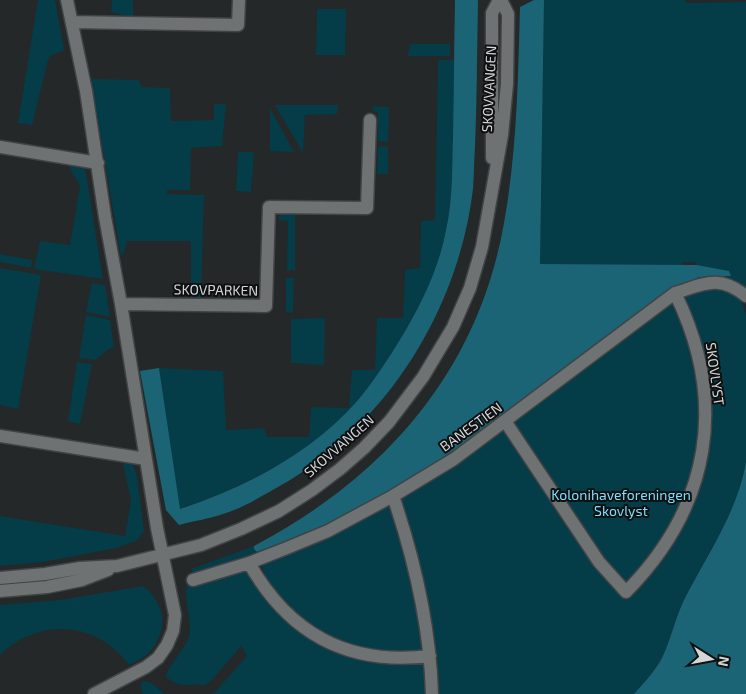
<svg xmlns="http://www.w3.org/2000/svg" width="746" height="694" viewBox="0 0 746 694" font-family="'Exo 2',sans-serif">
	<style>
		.green { fill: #043c48 }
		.forest { fill: #1a6476 }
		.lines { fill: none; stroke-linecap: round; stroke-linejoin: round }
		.minor-casing { stroke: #414344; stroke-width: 15 }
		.minor { stroke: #6e7273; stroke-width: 12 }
		.labels { text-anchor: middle; stroke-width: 4; stroke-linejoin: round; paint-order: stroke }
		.street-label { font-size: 14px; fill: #d4d6d7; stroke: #0f1011 }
		.park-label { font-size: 14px; fill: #7edffb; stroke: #0f1011 }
	</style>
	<rect width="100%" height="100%" fill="#242829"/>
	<path class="green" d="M38 0H55L64 50 50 56 48 60 32 125 18 123Z
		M112 0H133V17L111 12Z
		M544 0H685L686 3 746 2V288L741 287V299L746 315V462C738 510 709 551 687 594 676 614 672 637 662 658 655 671 644 683 634 694H211L214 693 247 656 241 646 211 681 202 686 199 684C186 686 176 686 166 677 168 665 185 650 189 636 193 619 183 601 187 585L247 566 254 582 266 578 257 552 194 574 191 569 254 546V549L257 552 668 294 699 277 731 276 729 271 697 265 695 262H682V265L540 264Z
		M317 9H346L345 55H316Z
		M410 44H450V56H408Z
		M438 60H454C454 114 457 178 446 230 439 268 421 305 401 338 388 359 374 381 358 400 311 454 245 487 179 509L159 368 223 371 226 430 264 428 267 437H309L311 407 349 408 352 370H375L377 318H403L405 270 420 268 421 221 435 220Z
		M92 79 139 80 141 87 170 88 171 121 214 120V104H226L222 146 191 148 190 190H167V194L204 195 201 298H191V241H127L124 252 121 256 92 87Z
		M275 105H338L337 114 305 115 303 153Z
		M373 106 389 107 388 142 378 141V112L372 111Z
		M270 108 294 152 270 151Z
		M378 146 388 147V174H377Z
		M238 152H254L251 192 236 191Z
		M68 165 85 168 103 279 34 269 40 241 70 245 80 186Z
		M283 214 295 215V270H287L288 221 279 220V216Z
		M0 254 32 260 31 268 0 262Z
		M0 268 41 275 18 409 0 405Z
		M286 278H294L293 313 286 312Z
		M92 283 105 285 110 317 86 312Z
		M86 315 110 320 114 347 107 350 96 360 79 358Z
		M325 318 324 365 291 363V319Z
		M77 362 92 364 80 424 68 421Z
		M132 462 137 477 144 531 136 541 116 548 43 562 0 566V516L125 536 131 500 123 464Z
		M143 586C168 604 168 634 147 655 142 659 135 662 129 665 97 621 39 617 0 655V605L60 600Z
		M144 681 150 682 165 694H143L140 685Z"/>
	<path class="forest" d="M455 0H478C477 49 477 98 475 147 474 161 474 175 473 189 458 314 382 432 271 491 255 500 240 509 223 514 209 519 193 521 179 525L166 510 140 371 159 368 180 509C246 487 312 453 358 400 374 381 388 359 401 338 421 305 439 268 446 230 453 199 452 168 453 136 454 91 454 45 455 0Z
		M534 0H544L540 264 697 265 729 271 731 276 699 277 668 294C554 378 443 470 314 530 295 538 276 544 257 552L254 549V546C385 477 478 371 504 223 517 151 518 79 520 7Z
		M746 462V694H634C644 683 655 671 662 658 672 637 676 614 687 594 709 552 738 510 746 462Z"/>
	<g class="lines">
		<defs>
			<path id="minor" d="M67 0 86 91 105 217 121 304 157 528 175 615 173 631 167 645 158 658 146 667 94 694
				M72 22 238 25 239 0
				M0 147 98 163
				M492 158V13L499 0
				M121 304 266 306 269 207 367 208 370 120
				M505 421 599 562 626 592C711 506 728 401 675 293
				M0 436 146 459
				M393 496C415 561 430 626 432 694
				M249 563C289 634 348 666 430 656
				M0 578 45 574 80 568 117 566 201 545 241 529 279 511 312 490 340 469 364 448 389 422 423 377 453 327 470 288 482 247 502 135 507 84 508 14 501 0
				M193 580 249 563 287 548 328 531 393 496 454 459 675 293C704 284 719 274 746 296
				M0 591 47 587 82 580 108 570"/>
		</defs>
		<use href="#minor" class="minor-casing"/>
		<use href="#minor" class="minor"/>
	</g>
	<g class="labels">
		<g class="street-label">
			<text transform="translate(489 89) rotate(-87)" y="5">SKOVVANGEN</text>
			<text transform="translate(216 290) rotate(1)" y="5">SKOVPARKEN</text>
			<text transform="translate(715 374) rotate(82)" y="5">SKOVLYST</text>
			<text transform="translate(471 427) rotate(-36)" y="5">BANESTIEN</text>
			<text transform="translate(339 446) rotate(-41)" y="5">SKOVVANGEN</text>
		</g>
		<g class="park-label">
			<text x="621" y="500">Kolonihaveforeningen<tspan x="621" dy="16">Skovlyst</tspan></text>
		</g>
	</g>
	<g transform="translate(711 659) rotate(101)" stroke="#0f1011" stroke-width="4" paint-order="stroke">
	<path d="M0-4L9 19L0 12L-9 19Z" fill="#d4d6d7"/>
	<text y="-8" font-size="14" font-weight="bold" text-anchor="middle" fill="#d4d6d7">N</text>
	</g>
</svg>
